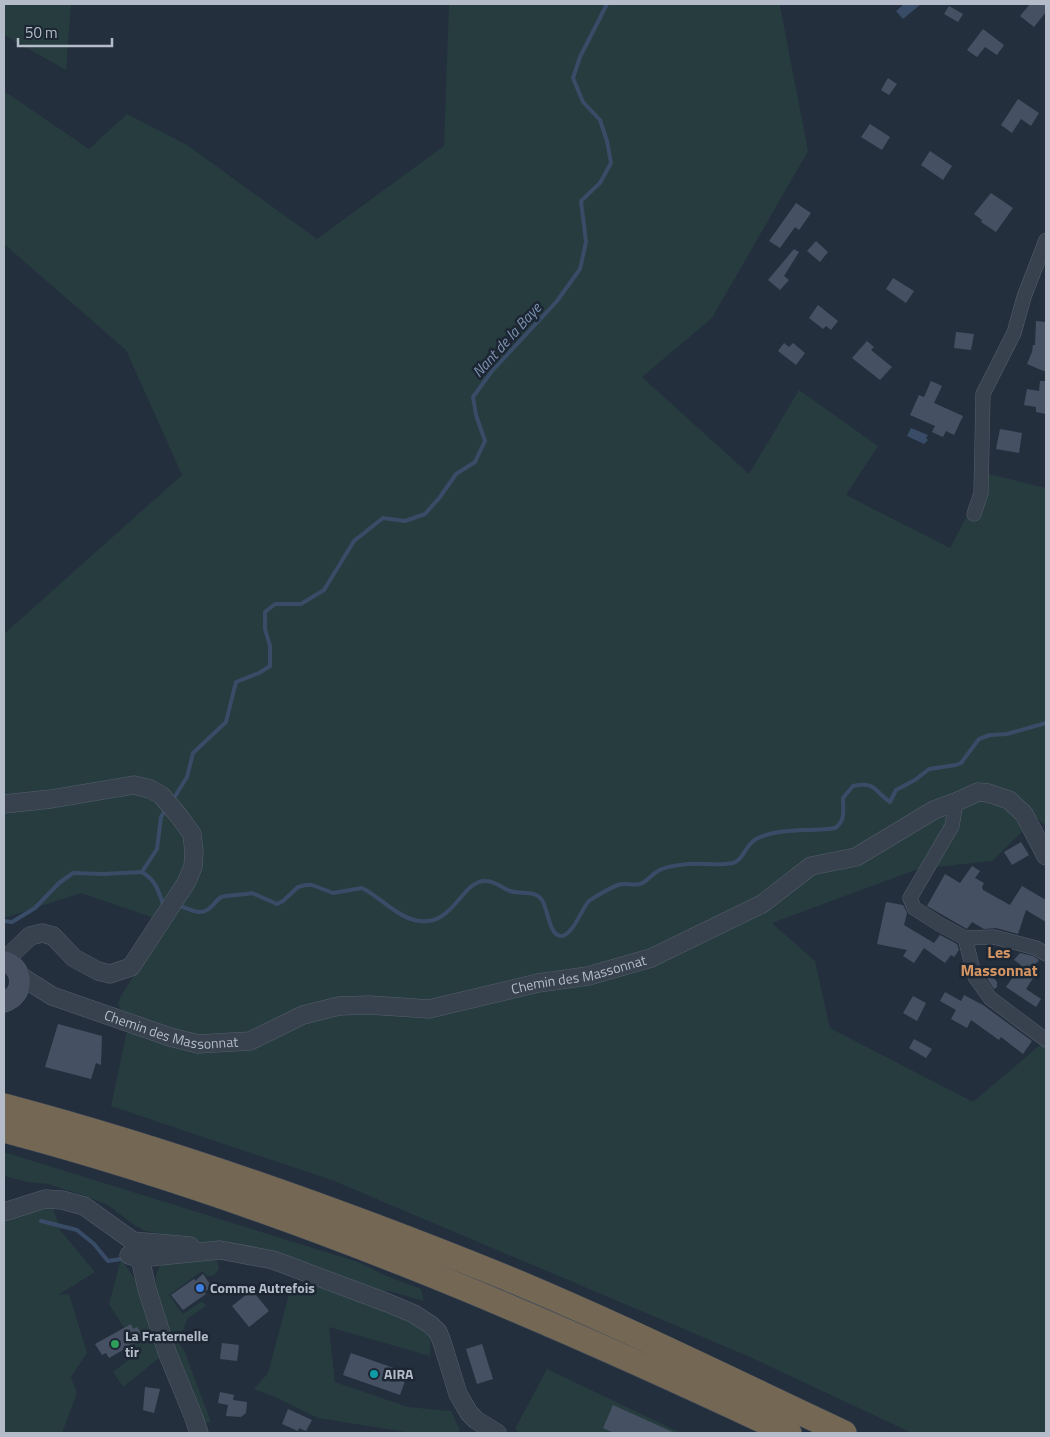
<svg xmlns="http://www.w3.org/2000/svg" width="1050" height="1437" viewBox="0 0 1050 1437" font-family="'Titillium Web',sans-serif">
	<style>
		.green { fill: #263c3f }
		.water { fill: #394c67 }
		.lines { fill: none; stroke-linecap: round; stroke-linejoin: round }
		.stream { stroke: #394c67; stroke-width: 4 }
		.building { fill: #455162 }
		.minor-casing { stroke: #565f6c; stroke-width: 15 }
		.tertiary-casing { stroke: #565f6c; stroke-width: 19 }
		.secondary-casing { stroke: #565f6c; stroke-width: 21 }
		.motorway-casing { stroke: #434c59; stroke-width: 26 }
		.minor { stroke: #38414e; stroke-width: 14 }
		.tertiary { stroke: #38414e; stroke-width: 18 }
		.secondary { stroke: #465061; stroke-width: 20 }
		.motorway { stroke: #746855; stroke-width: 25 }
		.shop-dot { fill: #3f7fe0; stroke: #1d2633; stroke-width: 2 }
		.leisure-dot { fill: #2e9e5b; stroke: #1d2633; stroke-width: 2 }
		.culture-dot { fill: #0f9aa8; stroke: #1d2633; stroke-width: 2 }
		.labels { text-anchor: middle; stroke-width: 5; stroke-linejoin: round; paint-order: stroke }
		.street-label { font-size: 14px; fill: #b4bcc9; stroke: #1d2633 }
		.poi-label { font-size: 14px; font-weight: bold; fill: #b4bcc9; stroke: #1d2633; text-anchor: start }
		.water-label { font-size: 15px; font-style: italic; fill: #7c92b1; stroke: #1d2633 }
		.quarter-label { font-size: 16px; font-weight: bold; fill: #d59563; stroke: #1d2633 }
	</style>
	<rect width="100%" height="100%" fill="#242f3e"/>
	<path class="green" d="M4 4H71L66 70 4 35Z
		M449 4H783L780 6 808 151 712 318 642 377 749 474 799 390 878 446 846 495 950 548 989 474 1046 488V826L1036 818 992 861 918 869 772 923 815 961 830 1028 973 1102 1046 1040V1433H912L750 1357 334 1181 111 1106 130 1017 124 1015 118 1004 121 996 141 964 151 917 81 893 4 918V634L182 475 126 350 4 244V91L89 149 127 114 187 145 317 239 444 146Z
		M4 1152 358 1262 384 1275 421 1289 424 1301 389 1291 366 1292 340 1287 174 1236 145 1231 133 1224 108 1205 82 1195 48 1184 27 1182 4 1176Z
		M53 1207 60 1230 95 1272 58 1295 69 1294 87 1353 71 1377 77 1393 62 1433H4V1223L20 1215Z
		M214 1256 217 1261 219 1269 214 1275 207 1276 202 1271 169 1295 183 1314 202 1301 206 1306 188 1318 178 1342 184 1350 211 1422 187 1425 159 1358 123 1387 113 1372 139 1352 109 1304 121 1259 164 1321C159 1305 145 1267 170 1260 183 1257 200 1257 214 1256Z
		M293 1279 306 1286 326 1288 408 1319 431 1331 430 1356 329 1327 335 1382 408 1407 451 1411 460 1430 457 1433H412L318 1418 277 1398 254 1389 268 1373Z
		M547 1369 681 1433H623L619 1431 618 1433H520L515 1429Z"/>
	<path class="water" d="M904 4H921L903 19 896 11Z
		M911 428 928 435 926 438 928 440 924 444 907 436Z"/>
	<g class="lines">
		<path class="stream" d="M172 801 187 777 193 753 226 722 236 682 259 673 270 666V646L265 629V612L275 604H301L324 590 354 541 383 518 405 521 425 514 440 497 456 474 475 462 485 441 476 415 473 397 492 371 557 301 580 269 586 242 581 201 600 183 611 163 607 141 600 120 583 102 573 78 580 57 607 4
			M142 872C155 880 158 889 163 904L165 906
			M176 906C184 906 191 911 199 912 209 913 214 902 221 897 226 895 244 895 252 893L277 904 283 901 298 887 306 885H312L333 893 362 888C380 897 395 915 414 920 454 930 460 880 486 881 496 881 501 888 510 891 521 895 534 889 542 900 548 909 549 934 560 936 572 937 582 909 588 902 592 898 612 887 618 885 625 882 633 886 640 884 647 882 652 874 658 871 666 866 678 865 688 864 702 863 719 866 733 863 744 860 745 845 756 839 779 827 810 832 835 828 846 821 843 810 843 798L853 786C876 781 875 792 890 802L896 790 915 780 929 769 956 765 961 763 979 739 990 735 1007 734 1046 723
			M4 921 12 922 35 908 59 883 73 873 103 874 142 872 157 849 161 817 166 809
			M41 1221 77 1230 94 1244 108 1261 121 1259"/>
	</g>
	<path class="building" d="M1030 4H1046V12L1034 27 1020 16Z
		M949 6 963 14 958 22 944 14Z
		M983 29 1004 45 997 55 985 47 977 57 967 50Z
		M888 78 897 84 889 95 881 90Z
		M1018 99 1039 113 1031 126 1021 119 1012 133 1001 125Z
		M870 124 890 137 882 150 861 137Z
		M930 151 952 166 943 180 921 165Z
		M991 193 1013 208 996 232 981 222 982 220 974 214Z
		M796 203 811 213 799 230 795 227 780 248 769 241Z
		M816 241 828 252 820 262 807 251Z
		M794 249 799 252 784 276 789 280 780 290 768 280Z
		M893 278 914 291 906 303 886 289Z
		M818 305 838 321 831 330 826 326 823 329 809 318Z
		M1036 321 1046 322V372L1027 364 1032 352 1033 345H1035Z
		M956 332 974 334 971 350 954 348Z
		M867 341 874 347 871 350 892 367 880 380 852 358Z
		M784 343 789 347 793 343 805 353 796 365 778 351Z
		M931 381 942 386 934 403 963 416 954 435 946 431 943 437 932 432 935 426 910 415 919 395 924 397Z
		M1040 381H1046V414L1036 412V407L1024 405 1027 389 1039 391Z
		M1000 429 1022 433 1019 453 996 449Z
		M1021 842 1029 855 1012 865 1004 852Z
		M972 866 980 871 975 878 984 883 982 887 983 890 1010 905 1022 886 1046 900V922L1026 910 1018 934 996 928 984 929 972 922 967 929 927 906 945 874 960 883Z
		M886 902 903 905 907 913 904 925 934 943 940 935 957 944 959 950 954 957 951 955 945 963 924 948 914 963 903 956 907 950 877 944Z
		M1020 953 1033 956 1039 960 1030 971 1035 975 1026 989 1041 999 1036 1007 1006 987 1021 965 1014 960Z
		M988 970 997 982V987L994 989 983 973Z
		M945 992 961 1001 964 995 983 1005 1032 1041 1023 1054 1001 1037 999 1040 971 1020 967 1028 951 1019 956 1010 940 1001Z
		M913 996 926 1003 917 1021 903 1013Z
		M58 1024 102 1036 101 1065 96 1063 91 1079 45 1067Z
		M914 1039 932 1049 926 1058 909 1048Z
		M203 1274 210 1284V1288L204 1292 206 1294 183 1310 171 1295 194 1279 195 1281Z
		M252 1290 269 1311 249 1327 232 1306Z
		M131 1324 133 1329 137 1327 144 1338 109 1358 106 1353 102 1355 95 1344Z
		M222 1343 239 1345 237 1361 220 1359Z
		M482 1344 493 1379 477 1384 466 1349Z
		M351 1353 408 1373 400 1395 343 1375Z
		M145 1387 160 1389 154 1413 143 1410Z
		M220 1392 234 1395 233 1400 247 1402 246 1413 241 1417 226 1416 228 1405 218 1403Z
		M613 1405 675 1433H614L603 1428Z
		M288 1409 312 1420 306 1431 299 1428 298 1431 282 1424Z"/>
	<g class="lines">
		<defs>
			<path id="minor" d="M974 514 981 493 983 394 1014 333 1024 297 1046 240
				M956 802 952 826 910 898 914 908 939 924 965 938 994 937 1036 948 1046 954
				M965 938 975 977 990 998 1046 1040"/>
			<g id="tertiary">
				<path d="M4 804 51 799 134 785 150 789 161 795 179 816 192 834 194 852 193 867 186 883 131 967 110 974 98 971 74 958 53 936 42 933 30 936 4 961"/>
				<path id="s1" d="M19 975 52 996 170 1037 198 1044 250 1041 303 1015 339 1006 369 1005 429 1009 538 983 588 976 651 958 762 904 811 866 856 857 934 810 956 802 978 792 988 793 1009 800 1024 814 1046 856"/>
				<path d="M4 1212 45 1199 62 1200 84 1206 133 1241 190 1246"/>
				<path d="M136 1248 140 1258 147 1289 167 1352 194 1418 199 1433"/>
				<path d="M129 1255 140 1258 220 1250 273 1260 388 1303 414 1314 431 1325 438 1332 442 1342 458 1394 469 1413 476 1420 497 1433"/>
			</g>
			<path id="secondary" d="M4 961C25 968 25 995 4 1002"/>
			<path id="motorway" d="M4 1106C174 1151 339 1210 502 1276 618 1324 731 1380 844 1433
				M4 1130C276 1202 535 1313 789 1433"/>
		</defs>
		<use href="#minor" class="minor-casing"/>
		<use href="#tertiary" class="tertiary-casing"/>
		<use href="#secondary" class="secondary-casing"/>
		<use href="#motorway" class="motorway-casing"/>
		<use href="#minor" class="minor"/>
		<use href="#tertiary" class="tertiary"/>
		<use href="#secondary" class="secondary"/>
		<use href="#motorway" class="motorway"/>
	</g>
	<circle class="shop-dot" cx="200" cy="1288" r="5"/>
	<circle class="leisure-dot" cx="115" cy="1344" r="5"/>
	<circle class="culture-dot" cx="374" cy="1374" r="5"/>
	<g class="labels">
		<g class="street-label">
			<text dy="5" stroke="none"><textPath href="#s1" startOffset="585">Chemin des Massonnat</textPath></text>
			<text dy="5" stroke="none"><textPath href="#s1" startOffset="164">Chemin des Massonnat</textPath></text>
		</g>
		<g class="poi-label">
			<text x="210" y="1293">Comme Autrefois</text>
			<text x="125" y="1341">La Fraternelle<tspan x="125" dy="16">tir</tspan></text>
			<text x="384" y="1379">AIRA</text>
		</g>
		<g class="water-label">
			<text transform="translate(507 340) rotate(-48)" y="5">Nant de la Baye</text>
		</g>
		<g class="quarter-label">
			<text x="999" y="958">Les<tspan x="999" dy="18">Massonnat</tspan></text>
		</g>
	</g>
	<rect width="1050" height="1437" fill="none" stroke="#b4bcc9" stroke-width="10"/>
	<path d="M18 38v8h94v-8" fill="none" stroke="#b4bcc9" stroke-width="2.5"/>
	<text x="25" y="38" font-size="15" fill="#b4bcc9" stroke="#1d2633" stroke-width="4" paint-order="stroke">50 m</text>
</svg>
